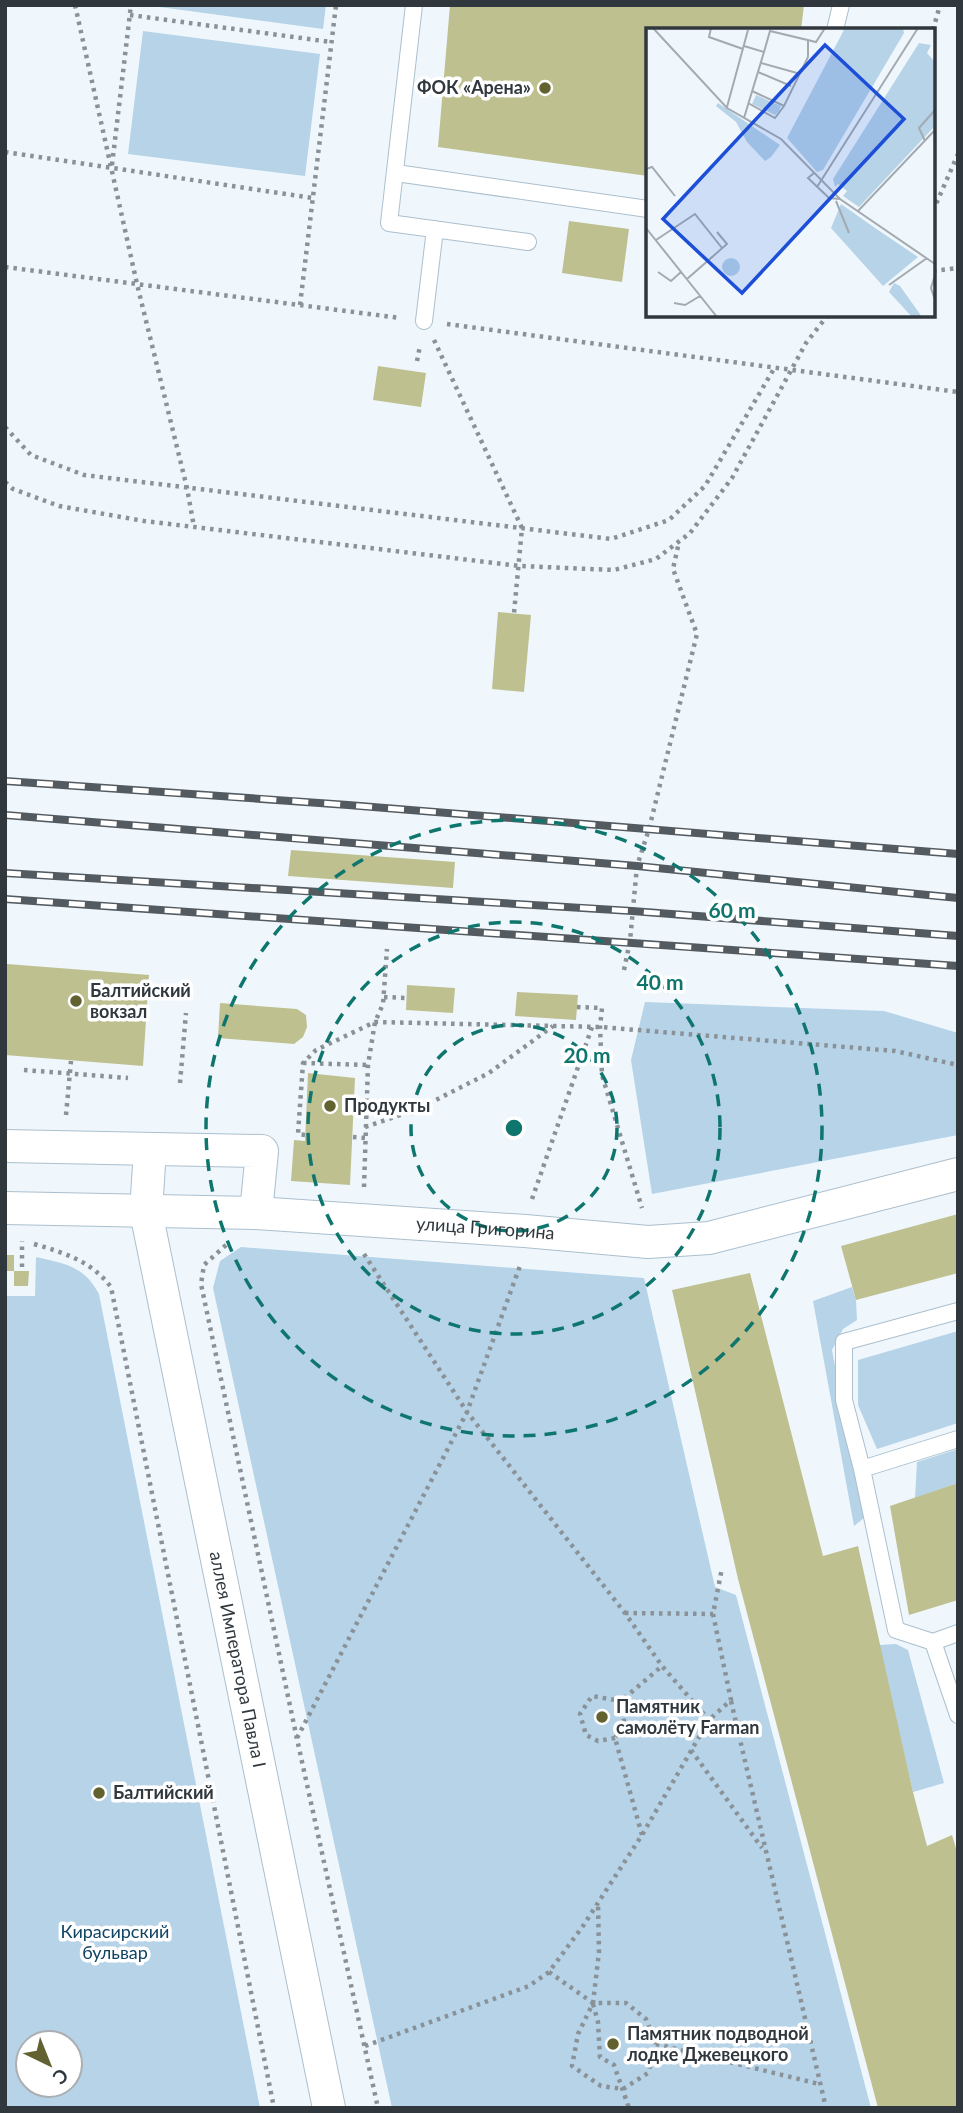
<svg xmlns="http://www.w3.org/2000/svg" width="963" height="2113" viewBox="0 0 963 2113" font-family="Lato,sans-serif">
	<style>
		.green { fill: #b6d3e8; fill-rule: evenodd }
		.building { fill: #bec090 }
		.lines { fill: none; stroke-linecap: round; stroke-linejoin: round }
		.service-casing { stroke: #abbfcd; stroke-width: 18 }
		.minor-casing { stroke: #abbfcd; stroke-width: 34 }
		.path { stroke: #8a9298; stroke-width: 4.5; stroke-dasharray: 3.5 5; stroke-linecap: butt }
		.service { stroke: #fff; stroke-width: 16 }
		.minor { stroke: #fff; stroke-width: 32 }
		.rail-casing { stroke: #535b61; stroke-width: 8 }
		.rail { stroke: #fff; stroke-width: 5; stroke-dasharray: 16; stroke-linecap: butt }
		.ring { fill: none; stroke: #0f766e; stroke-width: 3.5; stroke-dasharray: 12 9 }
		.poi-dot { fill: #61622f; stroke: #fff; stroke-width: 2.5 }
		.labels { text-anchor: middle; stroke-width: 7; stroke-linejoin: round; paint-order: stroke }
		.poi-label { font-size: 18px; font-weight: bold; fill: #30383e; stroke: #fff; text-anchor: start }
		.street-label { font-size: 18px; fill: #30383e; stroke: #fff }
		.park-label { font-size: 18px; fill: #0f4463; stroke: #fff }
		.inset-road { fill: none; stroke: #a3abb1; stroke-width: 2 }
		.view { fill: #1d4ed8; fill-opacity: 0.15; stroke: #1d4ed8; stroke-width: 3.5 }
		.inset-edge { fill: none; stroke: #30383e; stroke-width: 3.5 }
		.centre { fill: #0f766e; stroke: #fff; stroke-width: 3.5 }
		.ring-label { font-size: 21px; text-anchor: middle; font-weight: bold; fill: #0f766e; stroke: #fff; stroke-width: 7; stroke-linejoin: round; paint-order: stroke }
	</style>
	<rect width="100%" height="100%" fill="#eff7fd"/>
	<path class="green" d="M145 5H326L323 29Z
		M143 31 320 54 305 176 128 154Z
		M645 1002 884 1011 958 1033V1135L652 1194 631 1060Z
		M241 1247 644 1278 715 1587 736 1595 871 2108H392L213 1288 220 1261Z
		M36 1257C66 1264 84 1266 99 1294L260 2108H5V1296H35ZM28 2043H70V2085H28Z
		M852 1287 856 1300 857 1320 843 1329 832 1350 864 1518 854 1526 813 1301Z
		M958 1331V1423L877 1449 858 1405V1360Z
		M958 1449V1483L915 1498 917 1462Z
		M896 1644 908 1650 944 1783 913 1792 879 1645Z"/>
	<path class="building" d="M450 5H804L801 30H648V176L438 147Z
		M569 221 629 229 622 282 562 273Z
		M378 366 426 373 421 407 373 400Z
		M498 612 531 615 524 692 492 689Z
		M291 850 455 862 453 888 288 876Z
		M7 964 149 975 143 1066 5 1055Z
		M407 985 455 988 453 1013 406 1010Z
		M517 992 578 995 576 1020 515 1016Z
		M220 1003 297 1009 306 1015 307 1027 303 1037 294 1044 218 1038Z
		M308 1073 355 1078 350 1185 291 1181 294 1140 305 1141Z
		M958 1214V1273L856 1300 841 1246Z
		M5 1255H14V1271H5Z
		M14 1271H29L28 1286H14Z
		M750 1273 823 1556 858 1546 913 1792 927 1846 952 1835 958 1855V2108H878L738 1579 672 1290Z
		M958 1483V1600L909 1615 890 1506Z"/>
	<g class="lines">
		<defs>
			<path id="service" d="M414 5 389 223 528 242
				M835 30 841 5
				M396 173 648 209
				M424 321 435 229
				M958 1439 862 1469 896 1630 933 1642 958 1715
				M862 1469 844 1400V1342L958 1311
				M933 1642 958 1633"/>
			<g id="minor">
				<path d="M5 1146 262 1151 256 1213"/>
				<path id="s1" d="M150 1149 146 1212 329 2108"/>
				<path id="s2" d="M5 1208 256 1213 525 1231 648 1242 709 1238 958 1174"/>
			</g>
		</defs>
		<use href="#service" class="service-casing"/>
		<use href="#minor" class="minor-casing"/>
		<path class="path" d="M75 5 137 284 187 488 194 527
			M130 15 331 42
			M933 30 940 5
			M5 152 313 198
			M112 165 131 5
			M933 211 958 154
			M5 267 400 318
			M933 271 958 268
			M300 305 336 5
			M447 324 958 392
			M434 340 522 528 514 613
			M417 361 420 346
			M5 427 31 455 84 475 611 539 669 520 705 486 775 367
			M5 482 13 489 59 506 144 521 520 566 614 570 656 559 690 533 732 478 806 343 828 315
			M624 970 630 941 637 866 649 829 697 634 673 569 679 542
			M384 997 407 998
			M577 1007 602 1008 600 1027 602 1075 642 1208
			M303 1063 368 1065
			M24 1070 128 1078
			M180 1083 186 1013
			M66 1115 71 1061
			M365 1127 418 1109 489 1073 553 1026
			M305 1135 298 1134 303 1063 316 1050 375 1022 600 1027 895 1051 958 1065
			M353 1137 365 1138
			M364 1187 368 1065 375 1022 383 1004 387 949
			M532 1199 592 1027
			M34 1244C65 1253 91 1261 111 1287L274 2108
			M226 1245 204 1265 201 1284 297 1739 378 2108
			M364 1254 467 1412 625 1613 662 1666 709 1720
			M22 1267V1241
			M625 1613 713 1614
			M731 1701 826 2108
			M297 1738 467 1412 521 1263
			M615 1738 598 1741 586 1735 580 1714 592 1696 621 1701
			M691 1750 762 1848
			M642 1835 615 1738 624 1722 621 1701 662 1666
			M549 1972 593 2003H626L646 2019 656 2044 648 2073 623 2089 601 2086 572 2066 578 2034 593 2003 599 1952 598 1903
			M593 2004 598 2022 600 2057 614 2065 629 2108
			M656 2044 819 2084
			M365 2046 529 1986 549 1972 583 1926 642 1835 709 1720 731 1700 713 1614 722 1568"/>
		<use href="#service" class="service"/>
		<use href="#minor" class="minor"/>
		<defs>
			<path id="rail" d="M5 781 348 805 958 854
				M5 815 637 866 958 898
				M5 873 632 911 958 936
				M5 899 958 966"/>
		</defs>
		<use href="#rail" class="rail-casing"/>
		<use href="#rail" class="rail"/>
	</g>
	<g class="ring">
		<circle cx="514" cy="1128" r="103"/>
		<circle cx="514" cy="1128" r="206"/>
		<circle cx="514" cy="1128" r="308"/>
	</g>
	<g class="poi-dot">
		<circle cx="545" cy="88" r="7"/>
		<circle cx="76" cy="1001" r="7"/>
		<circle cx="330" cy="1106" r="7"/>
		<circle cx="602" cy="1717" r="7"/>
		<circle cx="99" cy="1793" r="7"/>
		<circle cx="613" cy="2044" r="7"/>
	</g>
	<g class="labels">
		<g class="poi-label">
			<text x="531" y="94" text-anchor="end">ФОК «Арена»</text>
			<text x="90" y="997">Балтийский<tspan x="90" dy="21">вокзал</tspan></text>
			<text x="344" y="1112">Продукты</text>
			<text x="616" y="1713">Памятник<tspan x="616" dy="21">самолёту Farman</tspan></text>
			<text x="113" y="1799">Балтийский</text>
			<text x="627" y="2040">Памятник подводной<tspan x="627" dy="21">лодке Джевецкого</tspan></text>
		</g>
		<g class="street-label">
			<text dy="6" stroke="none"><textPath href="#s2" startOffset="481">улица Григорина</textPath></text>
			<text dy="6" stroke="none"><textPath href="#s1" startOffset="520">аллея Императора Павла I</textPath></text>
		</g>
		<g class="park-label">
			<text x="115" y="1938">Кирасирский<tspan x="115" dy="21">бульвар</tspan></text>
		</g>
	</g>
	<g transform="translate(646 28)">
		<rect width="289" height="289" fill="#eff7fd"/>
		<path d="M199 0H257L258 5 177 142 171 144 141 110ZM273 15 285 17 281 25 289 34V98L213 179 197 168 201 163 192 156 189 159 187 151ZM110 67 135 78 133 83 129 87 106 76ZM72 75 134 117 125 129 119 133 101 114 90 94 70 78ZM195 176 229 200 272 229 237 258 185 200ZM76 239a9 9 0 1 1 18 0a9 9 0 1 1-18 0ZM248 255 254 258 276 289H266L243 264Z" fill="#b6d3e8"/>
		<path class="inset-road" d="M7 0 81 80 135 111 194 171 289 236M65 0 63 9 97 21M98 18 118 24 124 3 170 14 179 0M115 35 151 45M112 44 145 58M106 63 138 78 162 29V12M102 75 129 90 138 78M81 79 102 2M98 90 118 24M279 113 273 100 289 82M0 141 6 139 29 168M168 145 162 150 183 170 194 171M171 159 272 0M190 173 203 205M212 183 289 102M0 200 71 289M10 212 49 186 76 220M12 244 25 253 35 244M289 247 285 260 289 272M41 251 81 216 71 204M243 257 281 230M28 275 39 277 54 268"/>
		<path class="view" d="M179 17 258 91 96 265 17 191Z"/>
		<rect width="289" height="289" class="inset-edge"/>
	</g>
	<circle cx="514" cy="1128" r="10" class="centre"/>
	<g class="ring-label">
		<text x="732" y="918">60 m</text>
		<text x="660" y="990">40 m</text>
		<text x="587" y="1063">20 m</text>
	</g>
	<rect width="963" height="2113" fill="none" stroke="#30383e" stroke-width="14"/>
	<g transform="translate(49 2064) rotate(137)"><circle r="33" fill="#ffffff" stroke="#acafb2" stroke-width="2"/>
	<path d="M0-5L12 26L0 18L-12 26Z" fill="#61622f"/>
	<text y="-10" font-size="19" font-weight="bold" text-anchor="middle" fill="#30383e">С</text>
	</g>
</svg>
